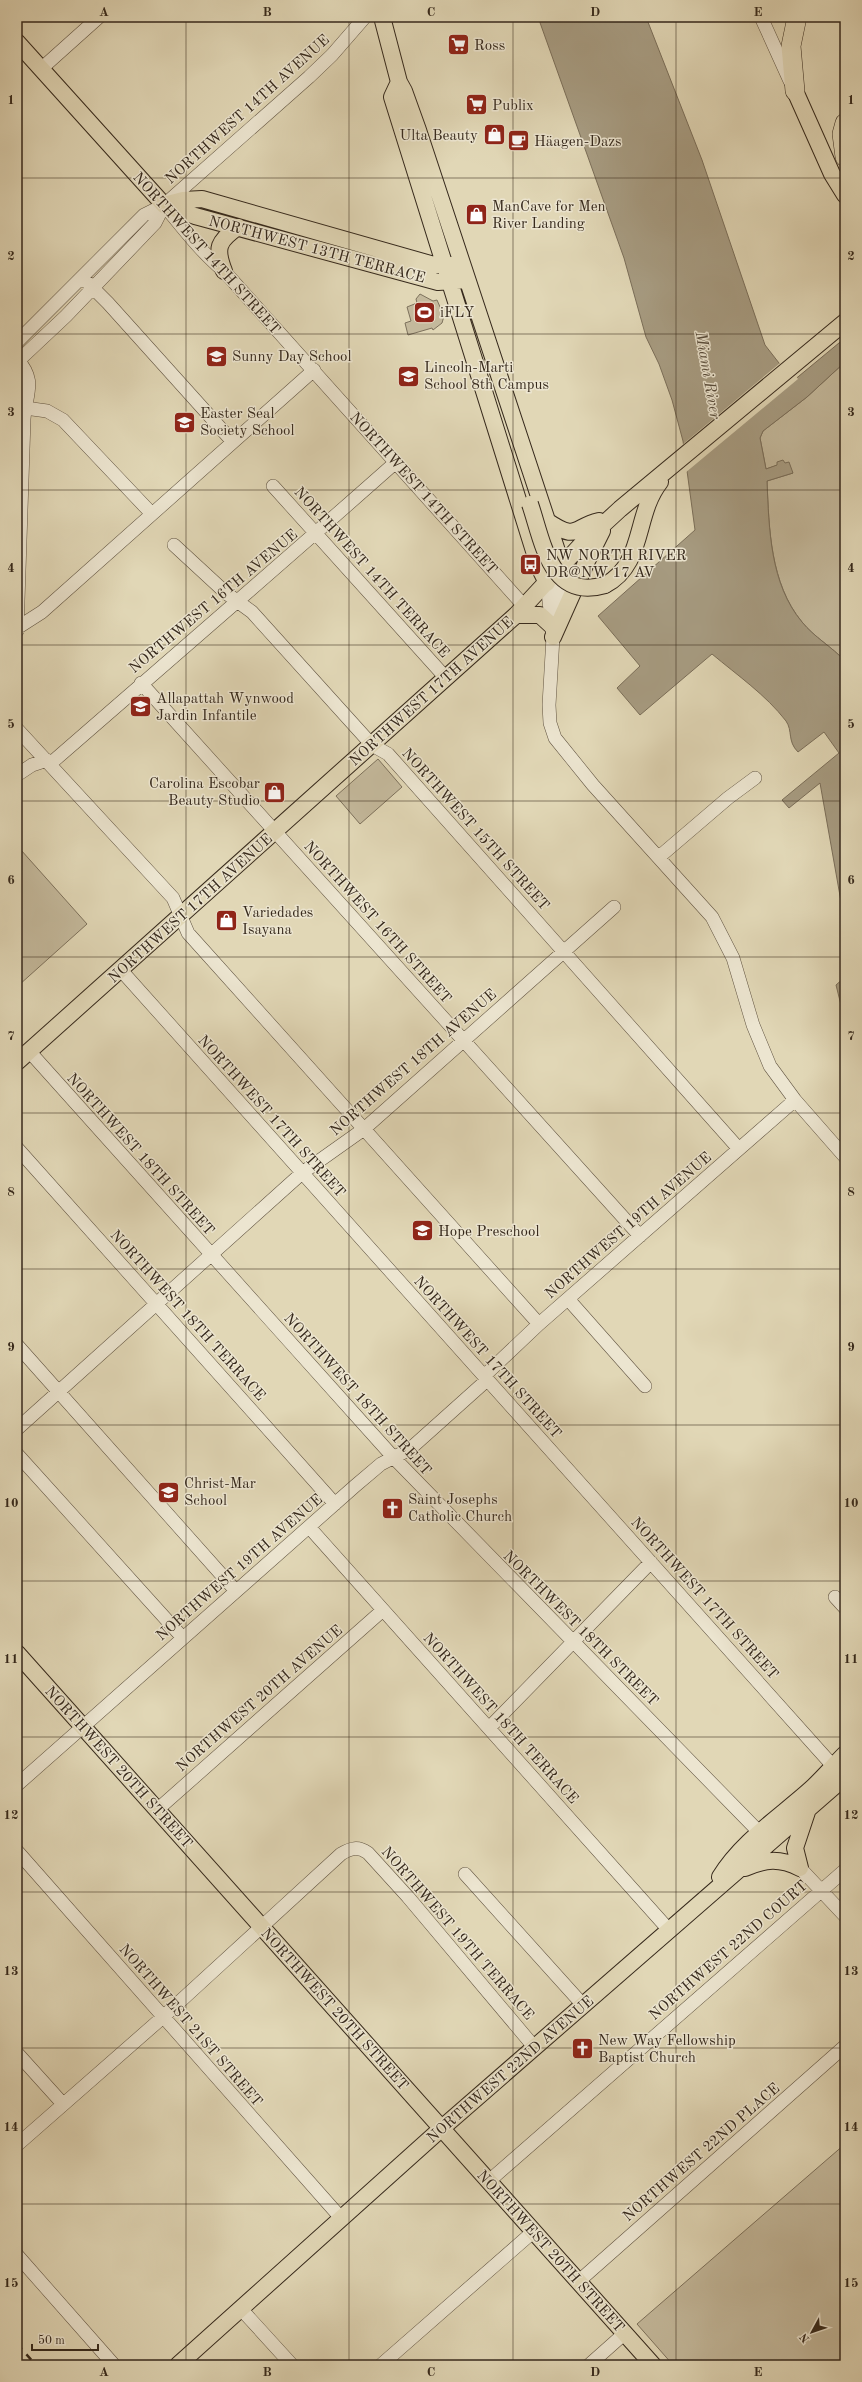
<svg xmlns="http://www.w3.org/2000/svg" width="862" height="2382" viewBox="0 0 862 2382" font-family="'Old Standard TT',serif">
	<style>
		.green { fill: #c4b99c; stroke: #7d715c }
		.water { fill: #a79c82; stroke: #7a6e59 }
		.pier { fill: #e1d7b6 }
		.lines { fill: none; stroke-linecap: round; stroke-linejoin: round }
		.minor-casing { stroke: #615442; stroke-width: 14 }
		.major-casing { stroke: #36291c; stroke-width: 18 }
		.highway-casing { stroke: #36291c; stroke-width: 20 }
		.minor { stroke: #ece5d0; stroke-width: 13 }
		.major { stroke: #e1d7b6; stroke-width: 16 }
		.highway { stroke: #e1d7b6; stroke-width: 19 }
		.rail { stroke: #36291c; stroke-width: 2.5; stroke-dasharray: 7 7; stroke-linecap: butt }
		.major-bridge-casing { stroke: #36291c; stroke-width: 18; stroke-linecap: butt }
		.major-bridge { stroke: #e1d7b6; stroke-width: 16 }
		.grid { fill: none; stroke: #36291c; stroke-width: 1; stroke-opacity: 0.55 }
		.labels { text-anchor: middle; stroke-width: 3; stroke-linejoin: round; paint-order: stroke }
		.poi-label { font-size: 15px; fill: #36291c; stroke: #ece5d0; text-anchor: start }
		.street-label { font-size: 15px; fill: #36291c; stroke: #ece5d0 }
		.water-label { font-size: 16px; font-style: italic; fill: #584c3b; stroke: #ece5d0 }
		.neatline { fill: none; stroke: #36291c; stroke-width: 1.5 }
		.grid-label { font-size: 13px; text-anchor: middle; font-weight: bold; fill: #36291c }
	</style>
	<rect width="100%" height="100%" fill="#e1d7b6"/>
	<filter id="stains"><feTurbulence type="fractalNoise" baseFrequency=".005" numOctaves="4"/><feColorMatrix values="0 0 0 0 .2 0 0 0 0 .09 0 0 0 0 .02 0 0 0 .5 -.17"/></filter>
	<radialGradient id="worn" r=".72"><stop offset=".6" stop-color="#630" stop-opacity="0"/><stop offset="1" stop-color="#630" stop-opacity=".3"/></radialGradient>
	<path class="green" d="M420 294 433 301 437 300 444 316 442 323 433 330 432 328 408 335 405 323 411 321 407 307 417 303 416 299Z
		M845 362V661C832 647 814 637 802 622 770 583 769 528 767 481L793 473 778 465 766 469 760 438 763 431 807 397Z
		M378 759 402 787 360 824 336 796Z
		M21 850 87 924 19 985Z
		M845 2144V2365H673L637 2324Z"/>
	<path class="water" d="M538 17H646L702 160 765 345 793 381 845 338V362L807 397 763 431 760 438 766 469 777 465V462L783 460 785 463 789 462 793 473 767 481C769 529 770 584 802 622 814 637 832 647 845 661V924L820 783 789 808 782 800 839 753 824 732 798 752C787 741 793 731 786 721 766 695 737 675 712 654L640 715 617 688 640 666 598 616 695 530 683 441 672 400 659 364 646 337 624 258Z
		M845 977V1021L836 985Z"/>
	<path class="pier" d="M780 363 793 379 796 376 798 379 685 473 682 445Z"/>
	<g class="lines">
		<defs>
			<path id="minor" d="M761 17 790 81
				M41 69 99 17
				M164 205C183 228 201 252 224 271L525 607
				M82 277 108 303 233 442
				M17 342 144 215 164 205 309 77 332 55 365 17
				M17 359C37 381 26 393 24 419L17 631
				M17 362 66 316 155 223 164 205
				M17 374V398L25 408
				M25 408 47 411 63 420 152 514
				M273 486 446 678
				M174 545 226 593 252 612 372 745 388 754 739 1149
				M547 583 553 637 549 705 550 723 555 738 593 785 712 917 733 958 753 1025 770 1066 795 1100 845 1157
				M556 622 562 570
				M17 628 42 612 314 370
				M141 683 640 1236
				M17 729 173 898 188 933 539 1324
				M50 764C166 663 281 564 396 462
				M17 775 32 765 47 760
				M659 857 728 798 755 778
				M120 969 833 1766
				M29 1051 394 1458 760 1833
				M17 1148 335 1504
				M568 1299 645 1386
				M17 1345 236 1591
				M484 1376 539 1324 795 1100
				M17 1429 302 1173 364 1129 614 907
				M17 1454 183 1638
				M309 1527 669 1930
				M835 1597 845 1608
				M489 1728 651 1562
				M17 1785 355 1486 381 1464 410 1449 487 1380
				M157 1810 383 1610
				M17 1851 341 2218
				M800 1868 845 1916
				M465 1874 583 2005
				M17 2053 63 2104
				M17 2145 163 2017 341 1854C351 1848 358 1846 368 1853L408 1897 535 2048
				M489 2181 845 1870
				M17 2255 114 2365
				M579 2281 845 2046
				M241 2309 292 2365
				M381 2365 534 2231
				M589 2365 625 2333"/>
			<path id="major" d="M382 17 399 82 404 91 418 130 562 566
				M17 42 164 205 195 216 438 282 467 280
				M399 82 392 97 539 567 547 583
				M795 91 832 174 845 195
				M164 205 183 200 202 199 434 265H455
				M224 271C215 248 218 241 238 227
				M547 521C578 542 573 527 599 521
				M605 585C645 564 634 515 660 482
				M516 615H540L553 627
				M553 637 586 563 602 531
				M17 1062 516 615 581 545 620 509 845 322
				M17 1653 653 2365
				M745 1868C765 1859 780 1858 800 1868
				M800 1868 795 1848 808 1809
				M720 1877C742 1841 780 1817 811 1789 823 1778 834 1765 845 1754
				M178 2365 442 2128 845 1777"/>
			<path id="highway" d="M795 91 791 46 797 17
				M845 123 842 134 845 157"/>
		</defs>
		<use href="#minor" class="minor-casing"/>
		<use href="#major" class="major-casing"/>
		<use href="#highway" class="highway-casing"/>
		<use href="#minor" class="minor"/>
		<use href="#major" class="major"/>
		<use href="#highway" class="highway"/>
		<path class="rail" d="M17 2344 36 2365"/>
		<defs>
			<path id="major-bridge" d="M530 504C543 542 550 601 605 585"/>
		</defs>
		<use href="#major-bridge" class="major-bridge-casing"/>
		<use href="#major-bridge" class="major-bridge"/>
	</g>
	<path class="grid" d="M186 17V2365M349 17V2365M513 17V2365M676 17V2365M17 178H845M17 334H845M17 490H845M17 645H845M17 801H845M17 957H845M17 1113H845M17 1269H845M17 1425H845M17 1581H845M17 1737H845M17 1892H845M17 2048H845M17 2204H845"/>
	<defs>
		<symbol id="supermarket-square" viewBox="-11 -11 22 22"><rect x="-9" y="-9" width="18" height="18" rx="4" fill="#8f2418" stroke="#ece5d0"/><path d="M-6-5.5h2.5l.6 2H6L4.5 2H-2.5L-4.4-4H-6ZM-1.5 3.2a1.3 1.3 0 1 0 .1 0ZM3 3.2a1.3 1.3 0 1 0 .1 0Z" fill="#fff"/></symbol>
		<symbol id="shop-square" viewBox="-11 -11 22 22"><rect x="-9" y="-9" width="18" height="18" rx="4" fill="#8f2418" stroke="#ece5d0"/><path d="M-5-2.5h2.3a2.7 3.5 0 0 1 5.4 0H5L5.5 6h-11ZM-1.5-2.5h3a1.5 2.3 0 0 0-3 0Z" fill="#fff"/></symbol>
		<symbol id="cafe-square" viewBox="-11 -11 22 22"><rect x="-9" y="-9" width="18" height="18" rx="4" fill="#8f2418" stroke="#ece5d0"/><path d="M-5.5-4.5H6V0H3Q3 3.5 0 3.5H-2.5Q-5.5 3.5-5.5 0ZM3-3.2v2h1.7v-2ZM-6 4.5H4V6H-6Z" fill="#fff"/></symbol>
		<symbol id="stadium-square" viewBox="-11 -11 22 22"><rect x="-9" y="-9" width="18" height="18" rx="4" fill="#8f2418" stroke="#ece5d0"/><path d="M0-5a6.5 5 0 1 0 0 10a6.5 5 0 1 0 0-10ZM-3.5-1.8h7v3.6h-7Z" fill="#fff"/></symbol>
		<symbol id="school-square" viewBox="-11 -11 22 22"><rect x="-9" y="-9" width="18" height="18" rx="4" fill="#8f2418" stroke="#ece5d0"/><path d="M0-5L7-2L0 1L-7-2ZM-4 1L0 2.5L4 1V4Q0 6-4 4Z" fill="#fff"/></symbol>
		<symbol id="bus-square" viewBox="-11 -11 22 22"><rect x="-9" y="-9" width="18" height="18" rx="4" fill="#8f2418" stroke="#ece5d0"/><path d="M-5-6H5V4H4V6H2V4H-2V6H-4V4H-5ZM-3.5-4V0h7V-4ZM-3.5 1.2v1.5H-2V1.2ZM2 1.2v1.5H3.5V1.2Z" fill="#fff"/></symbol>
		<symbol id="church-square" viewBox="-11 -11 22 22"><rect x="-9" y="-9" width="18" height="18" rx="4" fill="#8f2418" stroke="#ece5d0"/><path d="M-1.2-6h2.4v3.5h3.3v2.4h-3.3V6h-2.4V-.1h-3.3v-2.4h3.3Z" fill="#fff"/></symbol>
	</defs>
	<g fill-rule="evenodd">
		<use href="#supermarket-square" x="446" y="32" width="25" height="25"/>
		<use href="#supermarket-square" x="464" y="92" width="25" height="25"/>
		<use href="#shop-square" x="482" y="122" width="25" height="25"/>
		<use href="#cafe-square" x="506" y="128" width="25" height="25"/>
		<use href="#shop-square" x="464" y="202" width="25" height="25"/>
		<use href="#stadium-square" x="412" y="300" width="25" height="25"/>
		<use href="#school-square" x="204" y="344" width="25" height="25"/>
		<use href="#school-square" x="396" y="364" width="25" height="25"/>
		<use href="#school-square" x="172" y="410" width="25" height="25"/>
		<use href="#bus-square" x="518" y="552" width="25" height="25"/>
		<use href="#school-square" x="128" y="694" width="25" height="25"/>
		<use href="#shop-square" x="262" y="780" width="25" height="25"/>
		<use href="#shop-square" x="214" y="908" width="25" height="25"/>
		<use href="#school-square" x="410" y="1218" width="25" height="25"/>
		<use href="#school-square" x="156" y="1480" width="25" height="25"/>
		<use href="#church-square" x="380" y="1496" width="25" height="25"/>
		<use href="#church-square" x="570" y="2036" width="25" height="25"/>
	</g>
	<g class="labels">
		<g class="poi-label">
			<text x="474" y="50">Ross</text>
			<text x="492" y="110">Publix</text>
			<text x="478" y="140" text-anchor="end">Ulta Beauty</text>
			<text x="534" y="146">Häagen-Dazs</text>
			<text x="492" y="211">ManCave for Men<tspan x="492" dy="17">River Landing</tspan></text>
			<text x="440" y="317">iFLY</text>
			<text x="232" y="361">Sunny Day School</text>
			<text x="424" y="372">Lincoln-Marti<tspan x="424" dy="17">School 8th Campus</tspan></text>
			<text x="200" y="418">Easter Seal<tspan x="200" dy="17">Society School</tspan></text>
			<text x="546" y="560">NW NORTH RIVER<tspan x="546" dy="17">DR@NW 17 AV</tspan></text>
			<text x="156" y="703">Allapattah Wynwood<tspan x="156" dy="17">Jardin Infantile</tspan></text>
			<text x="260" y="788" text-anchor="end">Carolina Escobar<tspan x="260" dy="17">Beauty Studio</tspan></text>
			<text x="242" y="917">Variedades<tspan x="242" dy="17">Isayana</tspan></text>
			<text x="438" y="1236">Hope Preschool</text>
			<text x="184" y="1488">Christ-Mar<tspan x="184" dy="17">School</tspan></text>
			<text x="408" y="1504">Saint Josephs<tspan x="408" dy="17">Catholic Church</tspan></text>
			<text x="598" y="2045">New Way Fellowship<tspan x="598" dy="17">Baptist Church</tspan></text>
		</g>
		<g class="street-label">
			<text transform="translate(247 109) rotate(-42)" y="5">NORTHWEST 14TH AVENUE</text>
			<text transform="translate(317 249) rotate(15)" y="5">NORTHWEST 13TH TERRACE</text>
			<text transform="translate(207 253) rotate(48)" y="5">NORTHWEST 14TH STREET</text>
			<text transform="translate(424 493) rotate(48)" y="5">NORTHWEST 14TH STREET</text>
			<text transform="translate(372 572) rotate(48)" y="5">NORTHWEST 14TH TERRACE</text>
			<text transform="translate(213 601) rotate(-40)" y="5">NORTHWEST 16TH AVENUE</text>
			<text transform="translate(431 691) rotate(-42)" y="5">NORTHWEST 17TH AVENUE</text>
			<text transform="translate(476 829) rotate(48)" y="5">NORTHWEST 15TH STREET</text>
			<text transform="translate(190 908) rotate(-42)" y="5">NORTHWEST 17TH AVENUE</text>
			<text transform="translate(378 922) rotate(48)" y="5">NORTHWEST 16TH STREET</text>
			<text transform="translate(413 1062) rotate(-41)" y="5">NORTHWEST 18TH AVENUE</text>
			<text transform="translate(272 1116) rotate(48)" y="5">NORTHWEST 17TH STREET</text>
			<text transform="translate(141 1154) rotate(48)" y="5">NORTHWEST 18TH STREET</text>
			<text transform="translate(628 1225) rotate(-41)" y="5">NORTHWEST 19TH AVENUE</text>
			<text transform="translate(188 1315) rotate(48)" y="5">NORTHWEST 18TH TERRACE</text>
			<text transform="translate(488 1357) rotate(48)" y="5">NORTHWEST 17TH STREET</text>
			<text transform="translate(358 1394) rotate(48)" y="5">NORTHWEST 18TH STREET</text>
			<text transform="translate(239 1567) rotate(-41)" y="5">NORTHWEST 19TH AVENUE</text>
			<text transform="translate(705 1598) rotate(48)" y="5">NORTHWEST 17TH STREET</text>
			<text transform="translate(581 1628) rotate(45)" y="5">NORTHWEST 18TH STREET</text>
			<text transform="translate(259 1698) rotate(-41)" y="5">NORTHWEST 20TH AVENUE</text>
			<text transform="translate(501 1718) rotate(48)" y="5">NORTHWEST 18TH TERRACE</text>
			<text transform="translate(119 1767) rotate(48)" y="5">NORTHWEST 20TH STREET</text>
			<text transform="translate(458 1933) rotate(49)" y="5">NORTHWEST 19TH TERRACE</text>
			<text transform="translate(728 1950) rotate(-41)" y="5">NORTHWEST 22ND COURT</text>
			<text transform="translate(335 2009) rotate(48)" y="5">NORTHWEST 20TH STREET</text>
			<text transform="translate(191 2025) rotate(49)" y="5">NORTHWEST 21ST STREET</text>
			<text transform="translate(510 2069) rotate(-41)" y="5">NORTHWEST 22ND AVENUE</text>
			<text transform="translate(701 2152) rotate(-41)" y="5">NORTHWEST 22ND PLACE</text>
			<text transform="translate(551 2251) rotate(48)" y="5">NORTHWEST 20TH STREET</text>
		</g>
		<g class="water-label">
			<text transform="translate(709 375) rotate(80)" y="6">Miami River</text>
		</g>
	</g>
	<rect width="862" height="2382" fill="none" stroke="#e1d7b6" stroke-width="44"/>
	<g transform="translate(812 2332) rotate(230)" stroke="#ece5d0" stroke-width="3" paint-order="stroke">
	<path d="M0-3L7 15L0 10L-7 15Z" fill="#36291c"/>
	<text y="-6" font-size="11" font-weight="bold" text-anchor="middle" fill="#36291c">N</text>
	</g>
	<path d="M32 2344v6h66v-6" fill="none" stroke="#36291c" stroke-width="2"/>
	<text x="38" y="2344" font-size="12" fill="#36291c" stroke="#ece5d0" stroke-width="3" paint-order="stroke">50 m</text>
	<rect x="22" y="22" width="818" height="2338" class="neatline"/>
	<g class="grid-label">
		<text x="104" y="16">A</text>
		<text x="267" y="16">B</text>
		<text x="431" y="16">C</text>
		<text x="595" y="16">D</text>
		<text x="758" y="16">E</text>
		<text x="11" y="104">1</text>
		<text x="851" y="104">1</text>
		<text x="11" y="260">2</text>
		<text x="851" y="260">2</text>
		<text x="11" y="416">3</text>
		<text x="851" y="416">3</text>
		<text x="11" y="572">4</text>
		<text x="851" y="572">4</text>
		<text x="11" y="728">5</text>
		<text x="851" y="728">5</text>
		<text x="11" y="884">6</text>
		<text x="851" y="884">6</text>
		<text x="11" y="1040">7</text>
		<text x="851" y="1040">7</text>
		<text x="11" y="1196">8</text>
		<text x="851" y="1196">8</text>
		<text x="11" y="1351">9</text>
		<text x="851" y="1351">9</text>
		<text x="11" y="1507">10</text>
		<text x="851" y="1507">10</text>
		<text x="11" y="1663">11</text>
		<text x="851" y="1663">11</text>
		<text x="11" y="1819">12</text>
		<text x="851" y="1819">12</text>
		<text x="11" y="1975">13</text>
		<text x="851" y="1975">13</text>
		<text x="11" y="2131">14</text>
		<text x="851" y="2131">14</text>
		<text x="11" y="2287">15</text>
		<text x="851" y="2287">15</text>
		<text x="104" y="2376">A</text>
		<text x="267" y="2376">B</text>
		<text x="431" y="2376">C</text>
		<text x="595" y="2376">D</text>
		<text x="758" y="2376">E</text>
	</g>
	<rect width="100%" height="100%" filter="url(#stains)"/>
	<rect width="100%" height="100%" fill="url(#worn)"/>
</svg>
